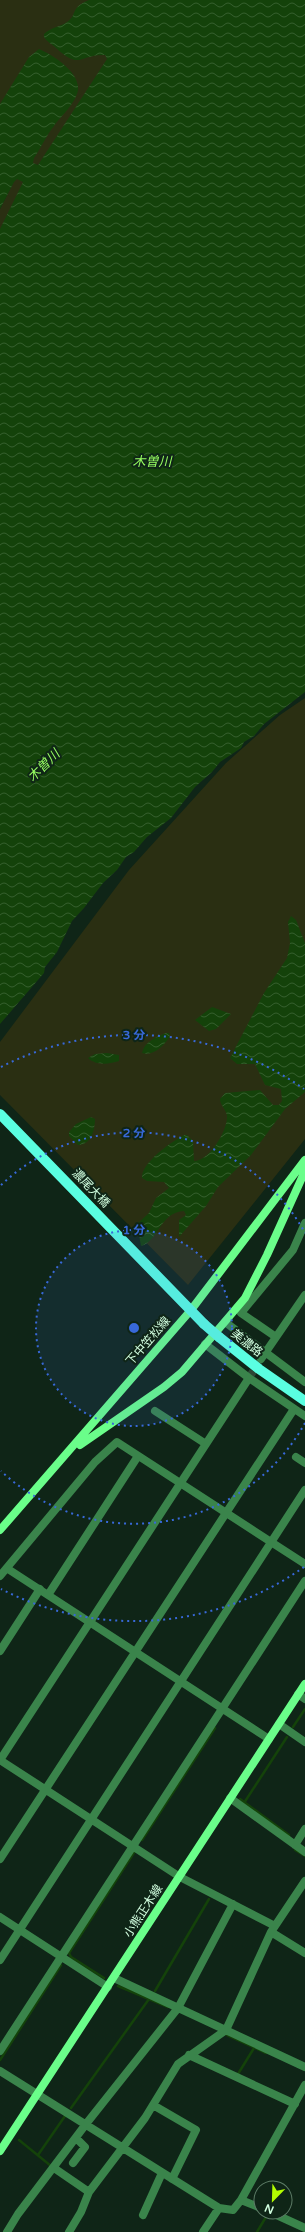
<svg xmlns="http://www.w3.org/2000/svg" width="305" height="2232" viewBox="0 0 305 2232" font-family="'Varela Round','Noto Sans JP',sans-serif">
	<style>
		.green { fill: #2a2f12 }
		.water { fill: url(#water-waves) }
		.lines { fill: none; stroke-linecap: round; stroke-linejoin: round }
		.stream { stroke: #14420a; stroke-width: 2.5 }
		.street-tunnel { stroke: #2c4635; stroke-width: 8; stroke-dasharray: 8 4; stroke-linecap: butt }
		.street { stroke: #3a844b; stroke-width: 8 }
		.secondary { stroke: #6afe8a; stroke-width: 8 }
		.primary { stroke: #5afee1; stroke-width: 10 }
		.primary-bridge { stroke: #5afee1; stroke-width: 10 }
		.ring { fill: none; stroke: #3869d9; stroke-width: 2; stroke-dasharray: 2 4 }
		.labels { text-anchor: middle; stroke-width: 4; stroke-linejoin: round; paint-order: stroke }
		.street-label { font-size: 12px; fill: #d2ffe0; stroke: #0f2517 }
		.water-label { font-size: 13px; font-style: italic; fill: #97fe61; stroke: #0f2517 }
		.centre { fill: #3869d9; stroke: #0f2517; stroke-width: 2 }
		.ring-label { font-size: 12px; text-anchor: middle; font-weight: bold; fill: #3869d9; stroke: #0f2517; stroke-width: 4; stroke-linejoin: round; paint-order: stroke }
	</style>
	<defs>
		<pattern id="water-waves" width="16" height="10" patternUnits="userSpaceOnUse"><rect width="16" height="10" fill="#14420a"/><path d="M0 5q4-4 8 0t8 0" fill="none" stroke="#355e2d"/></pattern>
	</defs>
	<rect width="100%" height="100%" fill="#0f2517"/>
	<path class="green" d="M0 0H95L100 50 114 55 46 164 34 165 0 129Z
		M16 177 21 179 25 186 0 242V209Z
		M305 698V1139L188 1285 0 1095V1042L129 870 226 763 280 715Z"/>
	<path class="water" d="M89 0H305V692L264 724 254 736 244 742 241 748 220 762 212 772 195 787 171 818 147 837 134 852 126 857 117 870 103 883 84 908 72 921 57 952 45 967 44 973 0 1024V229L23 182 17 179 14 182 0 209V104L29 57 39 49C53 55 80 72 78 90 76 103 61 116 54 126 46 136 41 148 34 158L33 163 38 165 107 59 105 55C79 54 81 71 56 48 52 44 47 42 44 37V34C51 27 60 27 67 22 78 15 69 8 89 0Z
		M291 916 296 920 305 943V1092L285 1109 251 1155 218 1187 206 1206 179 1237V1220L186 1215 184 1211C160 1212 158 1242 141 1246L137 1224 149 1213 156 1198 169 1188 164 1182 147 1181 142 1178C141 1163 171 1142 184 1135H187L193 1141 194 1161C209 1162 228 1130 227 1116 226 1109 220 1105 220 1099L225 1093 260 1090 273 1105H279L282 1101 281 1089 265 1085 255 1064H237L230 1058 264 993 287 958 290 943 288 922Z
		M212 1007 231 1014 216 1029 209 1031 195 1020Z
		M166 1033H169L170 1036C165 1045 153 1057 142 1053 144 1042 156 1037 166 1033Z
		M107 1053 119 1055V1061C110 1064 96 1066 88 1058L95 1054Z
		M91 1117 95 1119C95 1130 91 1145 78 1145L69 1136V1132L76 1124Z"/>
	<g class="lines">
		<path class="stream" d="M293 1727 305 1709
			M240 1799 289 1835
			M244 1803 287 1737
			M142 1840 215 1728
			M295 1850 305 1856
			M104 1978 71 1957 69 1953 135 1851
			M118 1986 168 2007
			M155 1991 209 1899
			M227 2035 266 2053
			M0 2060 61 1965
			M238 2074 254 2048
			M71 2108 149 1999
			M19 2140 51 2166
			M38 2155 65 2116
			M257 2232 266 2217"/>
		<path class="street-tunnel" d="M249 1378 259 1362"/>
		<path class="street" d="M225 1322 305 1382
			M276 1337 241 1313 293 1250 305 1223
			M205 1344 249 1378 305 1416
			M261 1359 305 1295
			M155 1411 206 1444
			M296 1457 305 1463
			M8 1569 269 1739
			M0 1576 95 1462 117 1442 305 1564
			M48 1595 138 1456
			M0 1651 40 1589
			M298 1694 305 1699
			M279 1724 305 1742
			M0 1760 249 1378
			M0 1760 180 1877 275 1926
			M230 1798 305 1852
			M295 1845 305 1829
			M0 1859 294 1409
			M0 1917 108 1987
			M271 1932 305 1953
			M0 1960 305 1490
			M114 1978 305 2067
			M0 2051 305 1581
			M189 2055 295 2104
			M0 2071 219 2208 233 2210 241 2200 261 2208
			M153 2105 196 2130 172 2179
			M73 2163 85 2147 76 2138
			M54 2168 89 2192
			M241 2200 305 2085
			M270 2212 305 2228
			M143 2215 162 2173
			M7 2232 18 2214 86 2124 178 2008 233 1904
			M69 2232 81 2212 89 2192 145 2118 178 2064 226 2030 271 1932 305 1881
			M203 2232 219 2208"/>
		<path class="secondary" d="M80 1445 164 1387 182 1372 245 1298 267 1255 305 1171
			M0 1530 191 1310 305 1160
			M0 2151 305 1684"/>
		<path class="primary" d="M0 1114 204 1324
			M219 1337 259 1369 305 1401"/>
		<path class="primary-bridge" d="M204 1324 219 1337"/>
	</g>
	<circle cx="134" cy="1328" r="98" fill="#3869d9" fill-opacity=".12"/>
	<g class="ring">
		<circle cx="134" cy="1328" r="98"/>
		<path d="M305 1423A195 195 0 0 1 1 1471M1 1185A195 195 0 0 1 305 1233"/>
		<path d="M304 1567A293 293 0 0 1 1 1589M1 1067A293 293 0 0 1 304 1089"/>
	</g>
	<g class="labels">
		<g class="street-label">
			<text transform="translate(91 1188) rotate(46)" y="4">濃尾大橋</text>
			<text transform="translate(148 1341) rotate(-49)" y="4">下中笠松線</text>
			<text transform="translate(247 1343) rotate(38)" y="4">美濃路</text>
			<text transform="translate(143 1911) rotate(-57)" y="4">小熊正木線</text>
		</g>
		<g class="water-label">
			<text x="152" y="466">木曽川</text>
			<text transform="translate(43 765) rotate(-45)" y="5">木曽川</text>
		</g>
	</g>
	<circle cx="134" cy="1328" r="6" class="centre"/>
	<g class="ring-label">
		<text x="134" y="1039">3 分</text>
		<text x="134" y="1137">2 分</text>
		<text x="134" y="1234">1 分</text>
	</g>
	<g transform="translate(273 2200) rotate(203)"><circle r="19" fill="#0f2517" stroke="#5d7c67"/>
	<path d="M0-3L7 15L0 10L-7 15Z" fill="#b2fc01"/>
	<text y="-6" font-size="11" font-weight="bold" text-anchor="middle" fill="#d2ffe0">N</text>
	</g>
</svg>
